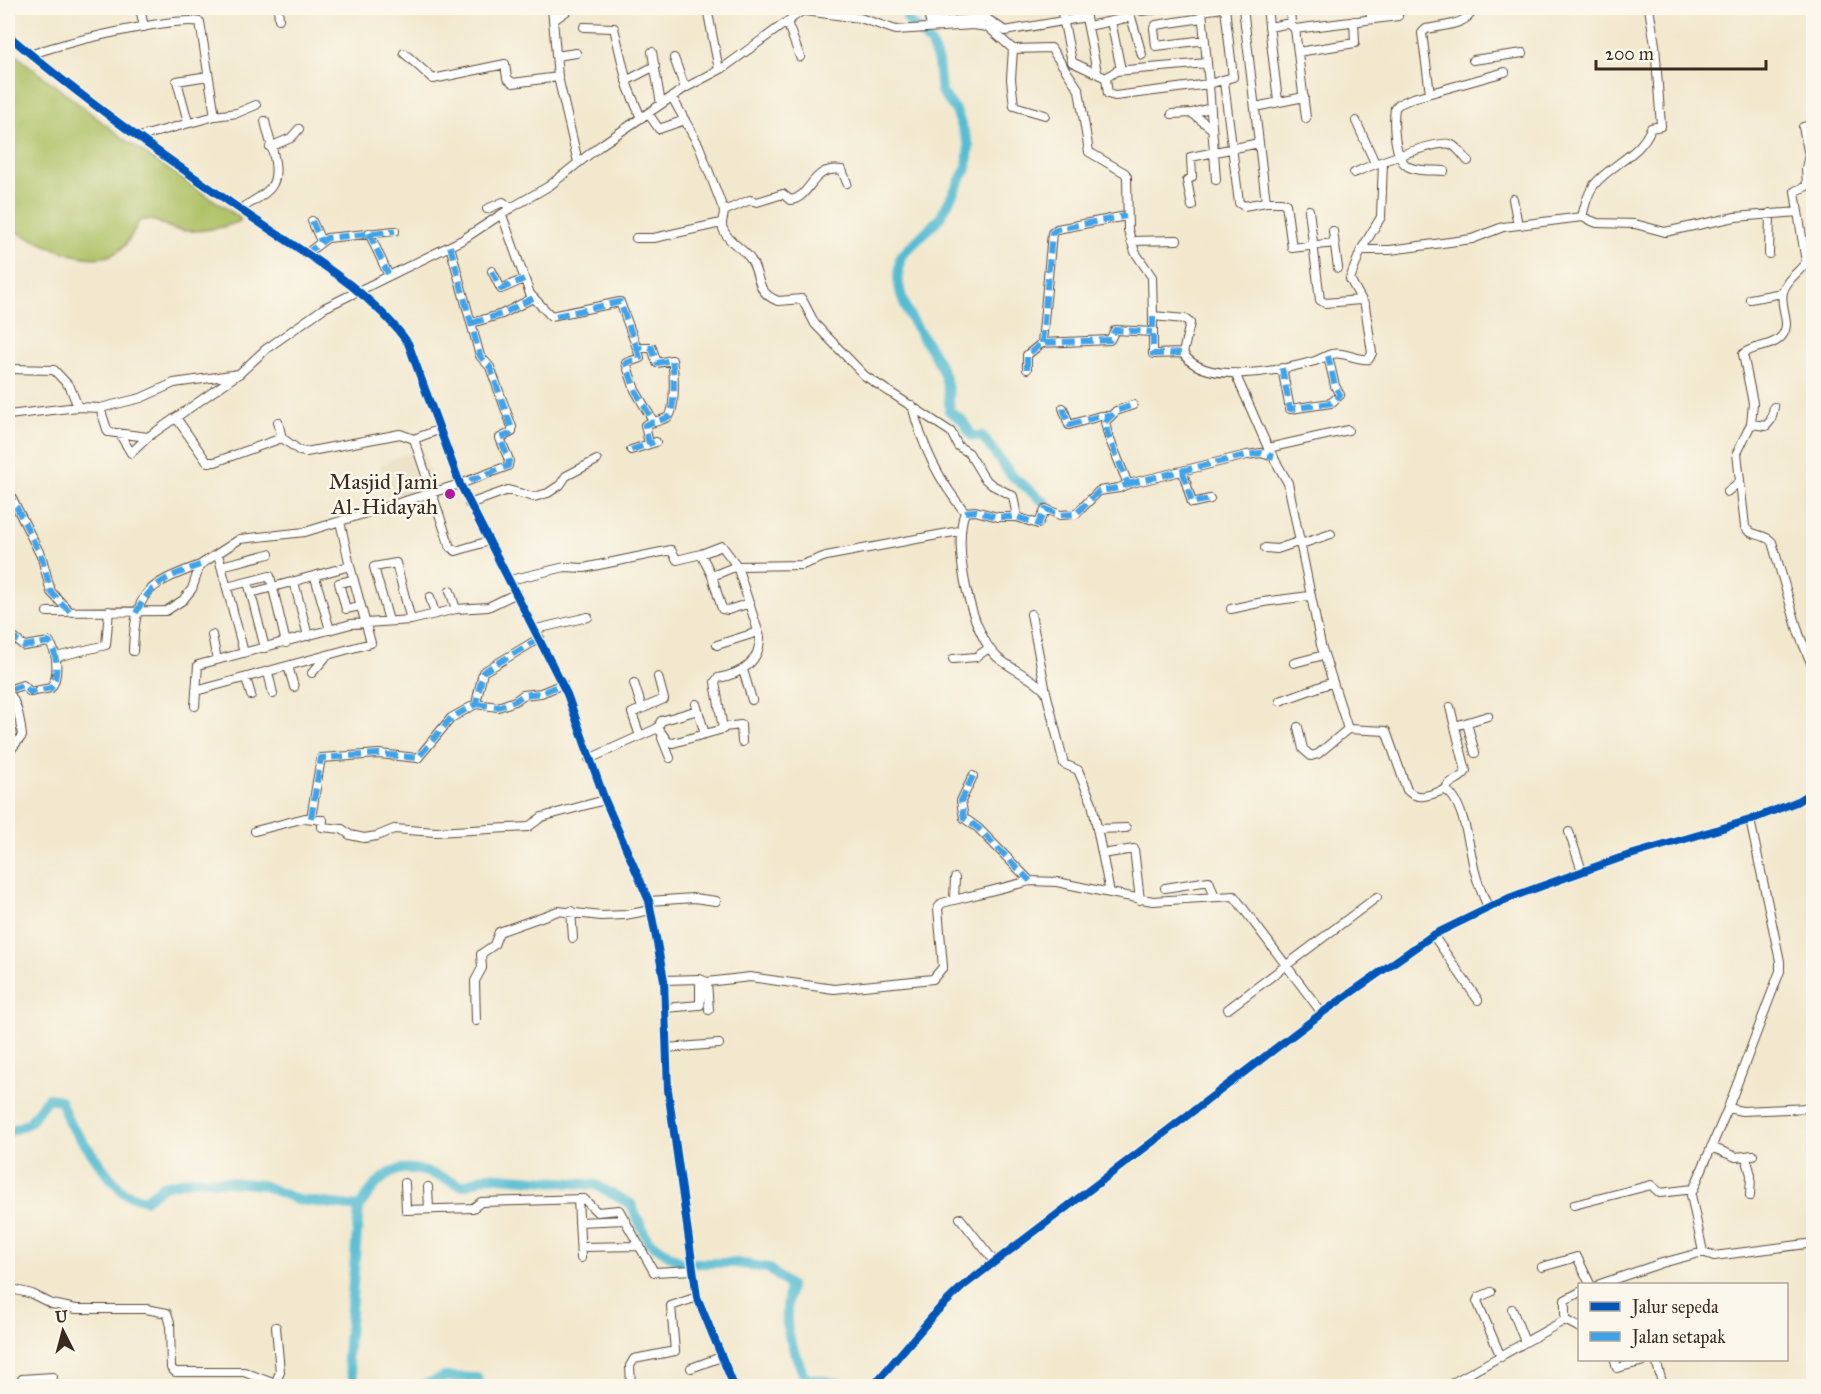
<svg xmlns="http://www.w3.org/2000/svg" width="1821" height="1394" viewBox="0 0 1821 1394" font-family="'IM FELL Great Primer',serif">
	<style>
		.built { fill: #e5daba }
		.green { fill: #acbf62; stroke: #747440; stroke-width: 1.5 }
		.lines { fill: none; stroke-linecap: round; stroke-linejoin: round }
		.river { stroke: #54bcd2; stroke-width: 10 }
		.minor-casing { stroke: #564638; stroke-width: 10 }
		.minor { stroke: #fff; stroke-width: 8 }
		.quiet { stroke: #3fa3ea; stroke-width: 6; stroke-dasharray: 12 6; stroke-linecap: butt }
		.cycleway-casing { stroke: #fbf7ec; stroke-width: 11 }
		.cycleway { stroke: #0057b8; stroke-width: 8 }
		.poi-dot { fill: #b5179e; stroke: #fbf7ec; stroke-width: 2 }
		.labels { text-anchor: middle; stroke-width: 5; stroke-linejoin: round; paint-order: stroke }
		.poi-label { font-size: 22px; fill: #3b2a1e; stroke: #fbf7ec; text-anchor: end }
	</style>
	<rect width="100%" height="100%" fill="#fbf7ec"/>
	<filter id="ink" filterUnits="userSpaceOnUse"><feTurbulence type="fractalNoise" baseFrequency=".0167" numOctaves="2"/><feDisplacementMap in="SourceGraphic" scale="12" xChannelSelector="R" yChannelSelector="G"/><feConvolveMatrix kernelMatrix="1 2 1 2 8 2 1 2 1" color-interpolation-filters="sRGB"/></filter>
	<filter id="wash" filterUnits="userSpaceOnUse"><feTurbulence type="fractalNoise" baseFrequency=".008" numOctaves="4" result="noise"/><feDisplacementMap in="SourceGraphic" scale="24" xChannelSelector="R" yChannelSelector="G"/><feGaussianBlur stdDeviation="1.35" result="paint"/><feColorMatrix in="noise" values="0 0 0 0 0 0 0 0 0 0 0 0 0 0 0 0 0 1.4 0 .05"/><feComposite in="paint" operator="in"/></filter>
	<g filter="url(#wash)">
		<rect width="100%" height="100%" fill="#f2e8ce"/>
		<path class="built" d="M423 450 436 487 389 499 380 465 388 463 387 460Z"/>
		<path class="green" d="M8 49 124 139 240 218V221C225 228 196 233 179 230 164 228 156 216 139 221 135 229 131 238 125 245 99 277 36 240 8 228Z"/>
		<g class="lines">
			<path class="river" d="M904 8 908 20 931 44 938 62 941 91 956 111 969 145 967 167 940 218 900 257C900 266 897 276 899 285 907 335 953 355 949 411L962 420 972 436H982L1011 475 1046 504
				M8 1132 29 1123 48 1098 60 1100 69 1123 108 1175 124 1193 145 1200 163 1186 195 1179 262 1185 298 1200 359 1207
				M356 1386 347 1359 359 1207C394 1154 411 1165 463 1186L488 1176 596 1185 631 1204 648 1241 681 1263H736L768 1268 790 1286C782 1330 789 1338 805 1378L855 1386
				M421 1386 445 1377 477 1378 480 1386"/>
		</g>
	</g>
	<g filter="url(#ink)">
		<g class="lines">
			<defs>
				<path id="minor" d="M140 8 144 27
					M278 8 279 19
					M552 8 558 77 578 162
					M707 8 719 70
					M927 8 930 22 986 18 1005 31 1086 17
					M1061 8 1072 62 1106 78
					M1084 8 1097 72
					M1138 8 1142 11 1166 8
					M1243 8 1266 202H1281L1286 204 1292 248 1334 243
					M1267 8 1278 101
					M1369 8 1372 19
					M1400 8V11
					M805 11 860 18 896 30 973 25 988 27 1013 49 1051 48 1079 90 1089 152 1125 173 1127 177 1128 230 1135 252 1152 277 1153 316 1185 319 1190 323 1183 353
					M1202 18 1156 25 1154 28 1156 46 1205 40
					M554 20 571 8
					M1111 21 1121 70
					M787 22 800 57
					M1289 24 1295 29 1306 118
					M1088 26 1131 17 1142 55
					M584 27 614 28 628 87 641 118
					M1269 27 1291 23 1290 8
					M1295 29 1398 16
					M8 35C81 98 162 155 241 210 298 250 367 286 408 343L460 484 567 694 605 800 649 901 664 980 668 1090 697 1297 734 1386
					M1013 49 1011 79 1014 106 1045 115
					M652 52 661 104
					M1298 52 1355 43 1354 21
					M404 53 433 79 505 64 507 78 513 83 558 77
					M31 55C54 44 177 16 200 22L215 116 139 137
					M556 56 576 53
					M674 58 685 88
					M1473 60 1523 53
					M1207 63 1116 71 1106 78 1108 94 1115 96 1209 84 1202 11 1222 8
					M626 81 655 66
					M1224 82 1239 203 1244 206 1266 202
					M1430 93 1422 33 1426 29C1440 26 1470 25 1473 8
					M672 97 699 146 724 211 750 200 757 202 783 194 790 200C812 198 810 165 842 170L847 183
					M1255 107 1304 97
					M648 113 659 129 685 120
					M1192 113 1211 128
					M1172 114 1192 113 1210 108
					M215 116 237 113 256 105
					M1356 121 1375 163
					M188 122 177 81 208 76
					M270 147 291 138 299 129
					M1444 171C1434 170 1414 172 1406 165 1394 156 1393 122 1395 108L1399 104 1413 98 1505 72
					M1354 173C1369 166 1436 140 1450 144 1457 146 1463 156 1468 161
					M1216 180 1209 84 1233 77 1225 8
					M1513 199 1518 225
					M1192 206 1187 181 1192 177 1191 157 1259 143
					M240 209C250 203 264 196 271 187 283 172 268 138 265 121
					M487 209 503 202 511 208
					M1309 210 1320 300 1325 303 1360 300
					M724 211C724 218 720 223 723 229 729 244 744 248 751 260 761 276 755 292 778 301L802 299 815 324 865 376 951 432 958 446 969 453 984 478 992 485 1013 496 1017 517
					M1798 212 1795 191 1807 186 1806 168 1809 155 1803 127 1814 124
					M502 215 530 294 551 316 620 302 637 348H652L657 363 672 360C674 371 676 411 668 417 661 421 652 422 645 425L649 444
					M1582 217 1597 223 1635 224 1665 232 1735 217 1798 212 1806 262C1799 273 1786 279 1783 292 1779 307 1793 324 1781 337 1771 348 1754 345 1743 354L1753 403 1751 424 1737 453 1745 527C1751 537 1765 533 1772 542L1799 634 1814 670
					M312 221 321 241
					M1333 231 1338 268
					M369 233 388 274
					M636 238H654L721 223
					M1131 241 1177 240
					M1361 250 1381 217 1383 161
					M306 254 327 238 395 231
					M1769 254 1770 213
					M492 271 501 289 524 279
					M1750 299 1782 293
					M1153 316V354L1183 353
					M472 323 502 314 533 298
					M1042 343 1052 233 1057 229 1126 216
					M637 347 640 358 626 363 635 390 653 421
					M1183 353C1204 387 1283 370 1315 361 1321 359 1327 355 1332 354 1344 351 1357 361 1369 359L1372 353 1365 306 1350 279 1361 250H1390L1472 239 1503 227 1582 217C1585 205 1587 195 1594 185 1611 164 1641 155 1651 128L1661 126 1655 45 1649 8
					M1282 368 1290 409 1331 403 1340 395 1335 386 1328 356
					M8 369 54 370 70 387 78 407
					M1027 369V355L1042 343 1110 340 1115 330 1152 332
					M1235 373 1268 448 1288 483 1321 645 1348 729 1386 731 1407 790C1419 802 1430 794 1445 790 1464 798 1470 853 1475 872 1478 884 1483 896 1488 907
					M912 405C922 446 938 480 965 512
					M100 408 108 432 148 437 237 375
					M1063 408 1069 425 1100 416H1108
					M8 415 78 407 100 408 141 398 174 383 239 374 266 349 324 308 462 240 511 208 549 186 601 145 685 88 723 68 806 8
					M177 419 207 462H215L282 438
					M278 422 282 438 300 451 306 452 400 434 414 439 438 430
					M1751 424 1766 426 1771 420 1774 407
					M119 433 131 453 148 437
					M414 439 450 547 456 551 489 541
					M1268 448 1348 430
					M631 450 656 442
					M1183 472 1192 503 1210 499
					M1128 484 1247 455 1261 453 1274 457
					M8 490 42 558 51 592 70 612
					M1727 492 1739 482
					M469 504 508 490 534 497 548 493 560 485 566 476 597 460
					M965 512C952 545 970 632 997 657 1012 670 1033 677 1046 692L1064 764 1078 770 1092 803 1110 893 1153 901 1234 896 1322 1013
					M965 512 975 511 998 517H1017L1038 524 1046 509 1060 515 1076 514 1099 491 1119 488 1128 484 1108 435 1105 422 1116 411 1133 405
					M341 526 350 566
					M1301 544 1331 534
					M1265 548 1277 549 1301 541
					M218 554 244 653
					M221 566 269 554
					M712 576 722 609 728 610 750 603
					M315 577 330 630
					M353 580 339 583 346 609 360 606
					M510 580 565 567 584 568 671 550 677 560 701 554 712 576 737 566 802 565 826 556 959 531
					M248 582 265 648
					M294 582 308 636
					M227 587 270 576 286 643
					M450 591 456 609
					M430 597 435 614
					M1231 609 1263 602 1309 596
					M47 612 166 611 183 600 192 589 200 565 240 539 305 532 460 484 508 466 509 460 500 438 512 432V427L490 367 480 356 450 246
					M1031 614 1046 692
					M389 621 374 567 396 563 411 620
					M536 629 588 617
					M212 635 217 660
					M8 638 13 637 24 646 49 642C58 652 59 677 51 688L30 692 23 685 8 690
					M717 645 758 632
					M133 651C135 592 146 585 200 565
					M56 657 106 645 109 611
					M953 659 976 657 989 648
					M1294 663 1324 655
					M288 666 294 687
					M743 670 752 700
					M268 672 273 694
					M312 673 325 658
					M246 678 251 695
					M634 683 642 708
					M8 691C18 705 20 719 22 736L8 753
					M196 691 371 643 350 566 251 593
					M1280 701 1333 682
					M476 704 498 707 515 701 523 695 541 693 563 684
					M696 704 705 734
					M195 706 198 665 351 624 411 620 456 609 488 607 517 593
					M1467 723 1475 753
					M1455 726 1488 716
					M724 727 741 725 742 742
					M1298 727 1303 749 1311 756 1318 754 1348 729
					M658 728 668 742 673 743 723 729 715 682 718 678C741 674 760 662 760 637L737 566 722 546 701 554
					M640 736 632 713 664 699 658 677
					M662 738 670 758
					M589 759 658 728 661 721 698 710
					M973 776 961 801 964 818 978 828 1030 881
					M1445 790C1449 779 1461 781 1466 771L1450 707
					M311 818 321 758 379 754 418 758 451 718 476 704 483 672 540 638
					M1750 820 1780 961V971L1728 1108 1742 1111 1809 1108 1814 1143
					M1097 829 1126 828
					M255 831 305 818 323 820 322 827 342 829 350 835 364 838 377 836 394 829 436 832 528 827 542 817 605 800
					M1569 832 1582 871
					M1102 854 1134 849 1140 900
					M1165 888 1209 881 1215 897
					M954 899 955 878
					M649 901 694 898 716 901
					M571 911 573 938
					M1433 935 1478 1000
					M664 980 700 979 707 982 750 977 834 989 933 979 943 967 938 908 942 903 1030 881 1057 882 1110 893
					M707 982 709 1010
					M665 1008 700 1005V979
					M1228 1009 1377 897
					M476 1021 475 981 482 968 481 954 494 945 499 932 558 911 601 916 625 915 651 910
					M666 1048 719 1044
					M1711 1147 1736 1157 1753 1155
					M1746 1157 1751 1175 1750 1196
					M405 1183 406 1210 473 1208 481 1202 584 1199 597 1212 619 1210 654 1272 693 1270
					M428 1187 429 1209
					M578 1199 581 1258
					M1574 1205 1651 1185 1660 1193 1693 1189
					M960 1218 994 1261
					M579 1222 625 1220
					M581 1247 640 1246
					M1703 1252 1691 1195 1728 1108
					M1542 1267 1577 1257 1590 1284
					M1600 1284 1662 1263 1703 1252 1714 1256 1814 1243
					M8 1288 32 1294 52 1304 76 1309H146L167 1313 170 1322 171 1368 175 1372H244L275 1384 280 1372 276 1327
					M1491 1292 1479 1297 1477 1301 1501 1357
					M1512 1309 1525 1342
					M1565 1320 1580 1328
					M1615 1360 1617 1368 1648 1360
					M1656 1360 1663 1386
					M691 1368 721 1357
					M19 1386 22 1379 53 1377
					M631 1386 630 1366 634 1359 675 1351 671 1306 697 1297
					M873 1386 938 1310 963 1286 1322 1013 1433 935 1509 898 1620 858 1750 820 1796 802 1814 791
					M1447 1386 1565 1320V1300L1580 1292"/>
			</defs>
			<use href="#minor" class="minor-casing"/>
			<use href="#minor" class="minor"/>
			<path class="quiet" d="M312 221 321 241
				M369 233 388 274
				M450 246 480 356 490 367 512 429 510 434 500 438 509 460 508 466 460 484
				M306 254 327 238 395 231
				M492 271 501 289 524 279
				M556 316 620 302 637 348H652L657 363 672 360C674 371 676 411 668 417 661 421 652 422 645 425L649 444
				M1153 316V354L1183 353
				M472 323 502 314 533 298
				M1042 343 1052 233 1057 229 1126 216
				M637 347 640 358 626 363 635 390 653 421
				M1282 368 1290 409 1331 403 1340 395 1335 386 1328 356
				M1027 369V355L1042 343 1110 340 1115 330 1152 332
				M1063 408 1069 425 1100 416H1108
				M631 450 654 442
				M1183 472 1192 503 1210 499
				M1128 484 1247 455 1261 453 1274 457
				M8 490 42 558 51 592 70 612
				M965 512 975 511 998 517H1017L1038 524 1046 509 1060 515 1076 514 1099 491 1119 488 1128 484 1108 435 1105 422 1116 411 1133 405
				M136 613C152 581 168 577 200 565
				M8 638 13 637 24 646 49 642C58 652 59 677 51 688L30 692 23 685 8 690
				M476 704 498 707 515 701 523 695 541 693 563 684
				M973 776 961 801 964 818 978 828 1030 881
				M311 818 321 758 379 754 418 758 451 718 476 704 483 672 540 638"/>
			<defs>
				<path id="cycleway" d="M8 35C81 98 162 155 241 210 298 250 367 286 408 343L460 484 567 694 605 800 649 901 664 980 668 1090 697 1297 734 1386
					M873 1386 938 1310 963 1286 1322 1013 1433 935 1509 898 1620 858 1750 820 1796 802 1814 791"/>
			</defs>
			<use href="#cycleway" class="cycleway-casing"/>
			<use href="#cycleway" class="cycleway"/>
		</g>
	</g>
	<circle class="poi-dot" cx="450" cy="494" r="6"/>
	<g class="labels">
		<g class="poi-label">
			<text x="438" y="489">Masjid Jami<tspan x="438" dy="25">Al-Hidayah</tspan></text>
		</g>
	</g>
	<rect width="1821" height="1394" fill="none" stroke="#fbf7ec" stroke-width="30"/>
	<rect x="1578" y="1283" width="210" height="78" fill="#fbf7ec" stroke="#aea59a" stroke-width="1.5"/>
	<rect x="1590" y="1302" width="30" height="9" fill="#0057b8" stroke="#aea59a" stroke-width="1.5"/>
	<text x="1632" y="1313" font-size="18" fill="#3b2a1e">Jalur sepeda</text>
	<rect x="1590" y="1332" width="30" height="9" fill="#3fa3ea" stroke="#aea59a" stroke-width="1.5"/>
	<text x="1632" y="1343" font-size="18" fill="#3b2a1e">Jalan setapak</text>
	<g transform="translate(63 1331) rotate(354)" stroke="#fbf7ec" stroke-width="4.5" paint-order="stroke">
	<path d="M0-4.5L10 22L0 15L-10 22Z" fill="#3b2a1e"/>
	<text y="-9" font-size="16" font-weight="bold" text-anchor="middle" fill="#3b2a1e">U</text>
	</g>
	<path d="M1596 60v9h170v-9" fill="none" stroke="#3b2a1e" stroke-width="3"/>
	<text x="1605" y="60" font-size="18" fill="#3b2a1e" stroke="#fbf7ec" stroke-width="4.5" paint-order="stroke">200 m</text>
</svg>
